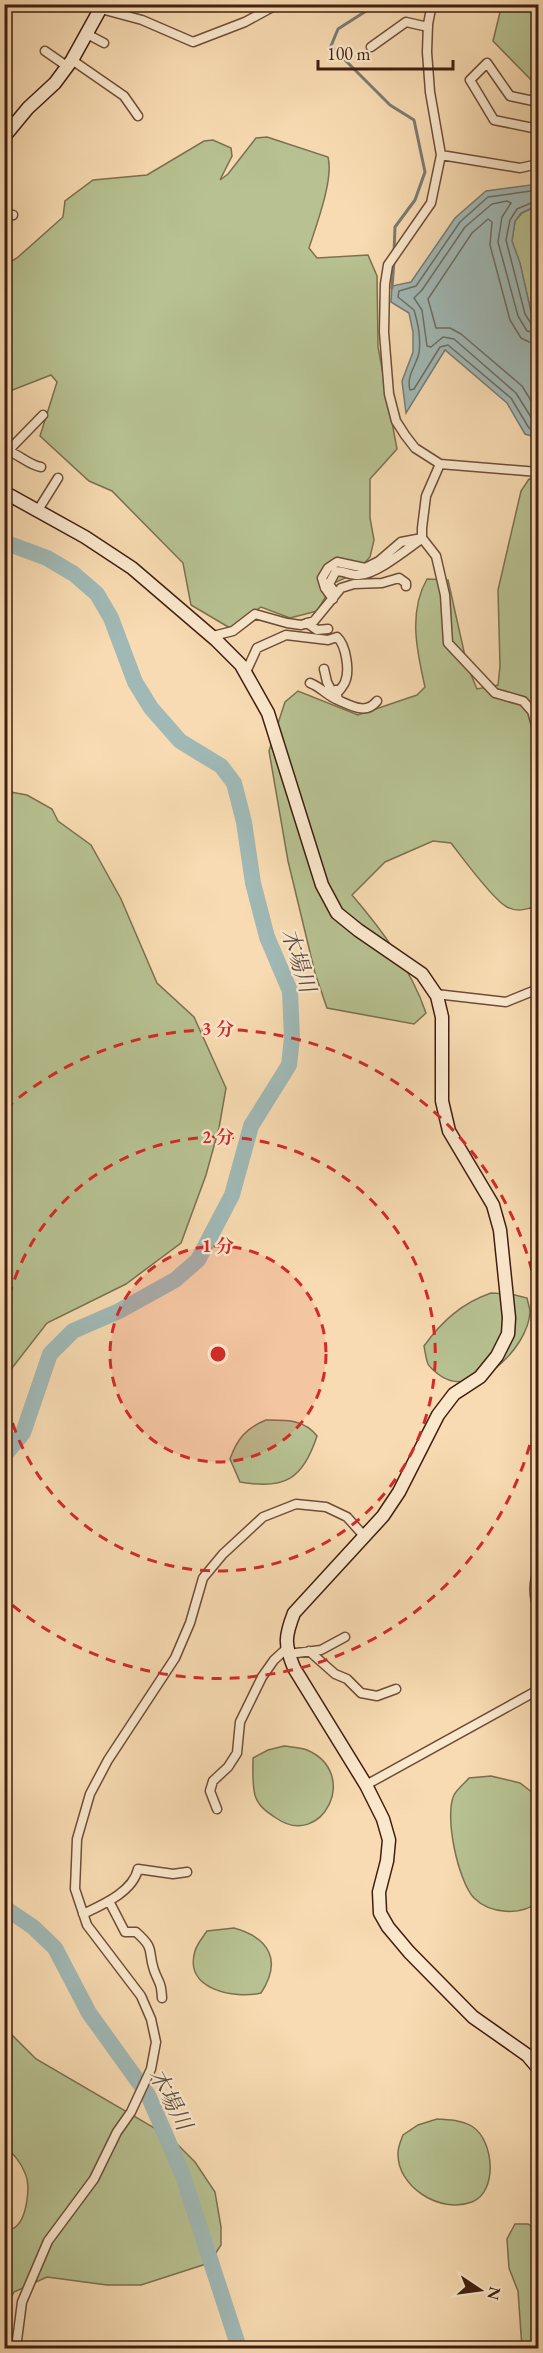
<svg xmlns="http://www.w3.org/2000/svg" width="543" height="2353" viewBox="0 0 543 2353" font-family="'EB Garamond','Noto Serif JP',serif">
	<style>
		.green { fill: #b7c191; stroke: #7c7050; stroke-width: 1.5 }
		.water { fill: #a0b9b6; stroke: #7a7b74; stroke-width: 1.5 }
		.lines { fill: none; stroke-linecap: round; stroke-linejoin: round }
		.shore { stroke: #706c63; stroke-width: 1.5 }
		.stream { stroke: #7a7b74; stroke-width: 3 }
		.river { stroke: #a0b9b6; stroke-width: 16 }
		.street-casing { stroke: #6f4d38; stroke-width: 11 }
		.secondary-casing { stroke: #411e10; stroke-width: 15 }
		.street { stroke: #fae8cd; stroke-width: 8 }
		.secondary { stroke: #fae8cd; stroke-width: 12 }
		.ring { fill: none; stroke: #d62828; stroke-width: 3; stroke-dasharray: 10 8 }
		.labels { text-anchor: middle; stroke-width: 4.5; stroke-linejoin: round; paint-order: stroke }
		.water-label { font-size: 22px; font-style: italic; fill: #5e4c42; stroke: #fae8cd }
		.centre { fill: #d62828; stroke: #fae8cd; stroke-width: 3 }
		.ring-label { font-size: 18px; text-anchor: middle; font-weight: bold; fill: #d62828; stroke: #fae8cd; stroke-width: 4.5; stroke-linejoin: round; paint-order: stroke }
	</style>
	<rect width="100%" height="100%" fill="#f8dbb2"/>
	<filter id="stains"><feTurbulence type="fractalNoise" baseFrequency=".00333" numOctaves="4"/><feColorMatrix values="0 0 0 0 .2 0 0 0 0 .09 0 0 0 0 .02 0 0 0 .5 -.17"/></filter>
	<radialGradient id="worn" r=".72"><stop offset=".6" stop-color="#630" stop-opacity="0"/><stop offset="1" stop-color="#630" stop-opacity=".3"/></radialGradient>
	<path class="green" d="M497 5H538V87L493 41 501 8Z
		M267 137 328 157C334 179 316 226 309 248L317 258 368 255 377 276 378 347 397 449 370 479V518L374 540 370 557 354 574 334 583 317 611 290 618 261 607 230 628 191 605 183 563 112 491 89 481 40 436 57 382 51 375 5 393V265L17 258 63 217 65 201 93 180 147 175 204 141 213 140 231 148 232 156 220 180 228 174 256 138Z
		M538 205V325L531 312 520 264 512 241 515 221 522 213Z
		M529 479 538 480V899L535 906C527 910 516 912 507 907 493 900 462 857 451 843L433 841 385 862 352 895C382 930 411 969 426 1013L414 1024 327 1008 315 973 288 861 269 751 285 702 298 691 358 715 417 695 425 687C417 652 408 612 427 579L448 580 467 665 477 689 498 685 500 666 498 590 521 491Z
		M5 791 27 795 52 809 58 821 91 845 121 899 157 983 194 1017 226 1088 219 1128 206 1175 181 1243 126 1284 47 1323 5 1377Z
		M491 1293 511 1294 527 1298C528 1303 530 1308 530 1312 528 1349 473 1402 438 1374 435 1371 430 1368 428 1364 426 1359 425 1351 424 1346 442 1321 462 1303 491 1293Z
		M266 1420C286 1420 304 1419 317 1436 303 1479 285 1490 240 1482L230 1459C237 1439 246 1428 266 1420Z
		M284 1746C291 1747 300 1747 307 1750 361 1773 322 1850 276 1818 267 1812 258 1806 255 1795 252 1784 253 1769 253 1758L268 1750Z
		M491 1776 520 1783 538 1797V1902C521 1916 490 1914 474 1898 458 1881 444 1816 454 1795 457 1789 465 1783 469 1778Z
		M234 1928C270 1938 282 1961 261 1993 235 1999 183 1990 195 1951 197 1944 203 1937 207 1931Z
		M5 2028 36 2059 170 2137 195 2162 215 2192 221 2227V2245L209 2263 141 2285H107L47 2277 14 2292 5 2310V2229C8 2229 11 2229 14 2228 27 2220 31 2186 25 2173 21 2162 13 2154 5 2146Z
		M437 2119C449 2120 463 2120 473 2127 494 2141 498 2192 472 2202 440 2214 397 2187 398 2153 398 2147 401 2140 403 2135L418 2125Z
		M515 2224H528L538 2231V2348H522L518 2291 509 2268 507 2239Z"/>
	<path class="water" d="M538 184V205L521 213 515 221 512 241 520 263 531 312 538 325V438L525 434 507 403 445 350 406 413 402 381 413 352V332L409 313 391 302 392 286 411 282 455 218 486 191Z"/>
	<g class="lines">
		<path class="shore" d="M538 190 488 197 460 222 416 286 399 291 398 297 414 310C418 323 421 339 419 353 416 366 406 376 410 390L414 389 440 347 448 345 511 398 529 428 538 432
			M538 200 517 209 510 220 506 240 525 314 532 325 538 327
			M538 334 527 331 518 316 498 242 502 217 511 203 507 201 492 204 465 227 422 290 414 298 422 310 427 346 431 347 443 337 454 339 516 393 534 422 538 424
			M538 343 529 342 521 338 510 320 490 245 492 222 488 219 472 233 428 299 436 328H450L461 334 522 386 538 412"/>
		<path class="stream" d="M377 4 338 29 331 46 390 105 414 120 425 172 415 200 395 227 394 252
			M392 288 394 261"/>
		<path class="river" d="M4 542 47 558 74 574 97 594 111 618 135 682 151 708 180 741 221 766 234 783 244 822 253 883 267 937 290 991 292 1038 289 1065 251 1126 232 1195 198 1260 175 1280 119 1311 73 1331 50 1354 23 1433 4 1456
			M4 1905 8 1910 33 1927 55 1948 89 2013 148 2095 182 2173 239 2348"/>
		<defs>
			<path id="street" d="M432 4 428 24 427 52 430 92 441 155 431 203 388 265 385 284 384 332 389 394 396 421 405 435 415 448 440 464 538 472
				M101 9 142 20 193 42 245 22 278 4
				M87 34 104 43
				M371 47 406 22 428 27
				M45 51 68 67
				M72 60 124 96 138 116
				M538 102 510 96 487 63 470 80 494 120 538 129
				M441 155 520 168 538 164
				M4 213 13 215
				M5 450C18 453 28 465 41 467
				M8 451 43 415
				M440 464 426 496 422 528V538L436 556 445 595 448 643 495 693 523 701 532 711 538 732
				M38 510 58 478
				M336 594 329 584 336 571C344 571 352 576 359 575 375 575 406 550 420 540
				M333 599 325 588 322 578 328 568 337 562 365 568 379 561 401 542 422 538
				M307 623 317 630 328 629
				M213 636 233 631 255 614 287 623 301 625 314 621 341 588 354 584 382 583 399 578 406 583V586
				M246 672 257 648 286 635 328 640 337 637C346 645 350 671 345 682 344 685 341 688 339 691L331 690 327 682 324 669
				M310 683C321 687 327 696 338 700
				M336 690 338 700C352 706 366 715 377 701
				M436 994 506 1002 538 989
				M538 1569C534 1583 533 1594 538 1608
				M309 1651 335 1674 347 1679 361 1693 377 1696 396 1689
				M288 1654 321 1650 345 1637
				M366 1785 538 1690
				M217 1809 210 1791 213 1781 228 1767 237 1753 240 1722 262 1677 274 1660 286 1649
				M109 1901 125 1932H136C156 1950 147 1949 154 1970 159 1984 161 1981 162 1998
				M83 1914C102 1905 133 1892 138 1869L173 1874 187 1872
				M16 2348 22 2302 48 2241 94 2179 117 2132 131 2112 151 2069 156 2042 151 2019 141 1996 87 1925 75 1889 77 1839 90 1794 108 1760 175 1658 190 1623 203 1578 223 1554 263 1517 296 1504 326 1507 347 1517 365 1537"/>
			<path id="secondary" d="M4 137 28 108 55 83 72 60 103 4
				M4 492 85 537 132 568 216 640 241 665 268 713 322 885 337 913 358 930 422 974 437 996 442 1017V1101L449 1131 493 1205 500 1230 509 1318 508 1334 497 1356 480 1377 454 1394 438 1415 399 1492 383 1516 294 1613C285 1636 284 1644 294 1668L366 1785 383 1819 389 1840 387 1861 379 1892 380 1913 388 1927 409 1952 473 2017 527 2055 538 2068"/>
		</defs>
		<use href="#street" class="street-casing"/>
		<use href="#secondary" class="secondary-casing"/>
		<use href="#street" class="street"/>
		<use href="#secondary" class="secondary"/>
	</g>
	<circle cx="218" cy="1354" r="108" fill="#d62828" fill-opacity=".12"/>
	<g class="ring">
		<circle cx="218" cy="1354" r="108"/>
		<path d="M5 1314A217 217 0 1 1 5 1394"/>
		<path d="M538 1410A325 325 0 0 1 5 1599M5 1109A325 325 0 0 1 538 1298"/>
	</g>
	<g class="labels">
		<g class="water-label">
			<text transform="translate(299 960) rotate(72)" y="8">木場川</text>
			<text transform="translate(171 2099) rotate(62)" y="8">木場川</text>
		</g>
	</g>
	<circle cx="218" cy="1354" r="9" class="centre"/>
	<g class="ring-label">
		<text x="218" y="1035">3 分</text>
		<text x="218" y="1143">2 分</text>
		<text x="218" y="1252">1 分</text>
	</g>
	<rect width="543" height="2353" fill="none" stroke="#f8dbb2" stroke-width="24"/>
	<rect x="6" y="6" width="531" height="2341" fill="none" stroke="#411e10" stroke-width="3"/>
	<rect x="12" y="12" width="519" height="2329" fill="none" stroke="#411e10" stroke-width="1.5"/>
	<g transform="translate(480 2290) rotate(103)" stroke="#fae8cd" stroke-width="4.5" paint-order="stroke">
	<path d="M0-4.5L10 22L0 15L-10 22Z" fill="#411e10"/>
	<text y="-9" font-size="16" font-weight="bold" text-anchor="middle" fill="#411e10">N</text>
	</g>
	<path d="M318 60v9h135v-9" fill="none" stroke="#411e10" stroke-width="3"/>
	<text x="327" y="60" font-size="18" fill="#411e10" stroke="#fae8cd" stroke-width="4.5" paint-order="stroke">100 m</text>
	<rect width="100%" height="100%" filter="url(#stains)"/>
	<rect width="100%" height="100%" fill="url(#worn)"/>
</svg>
